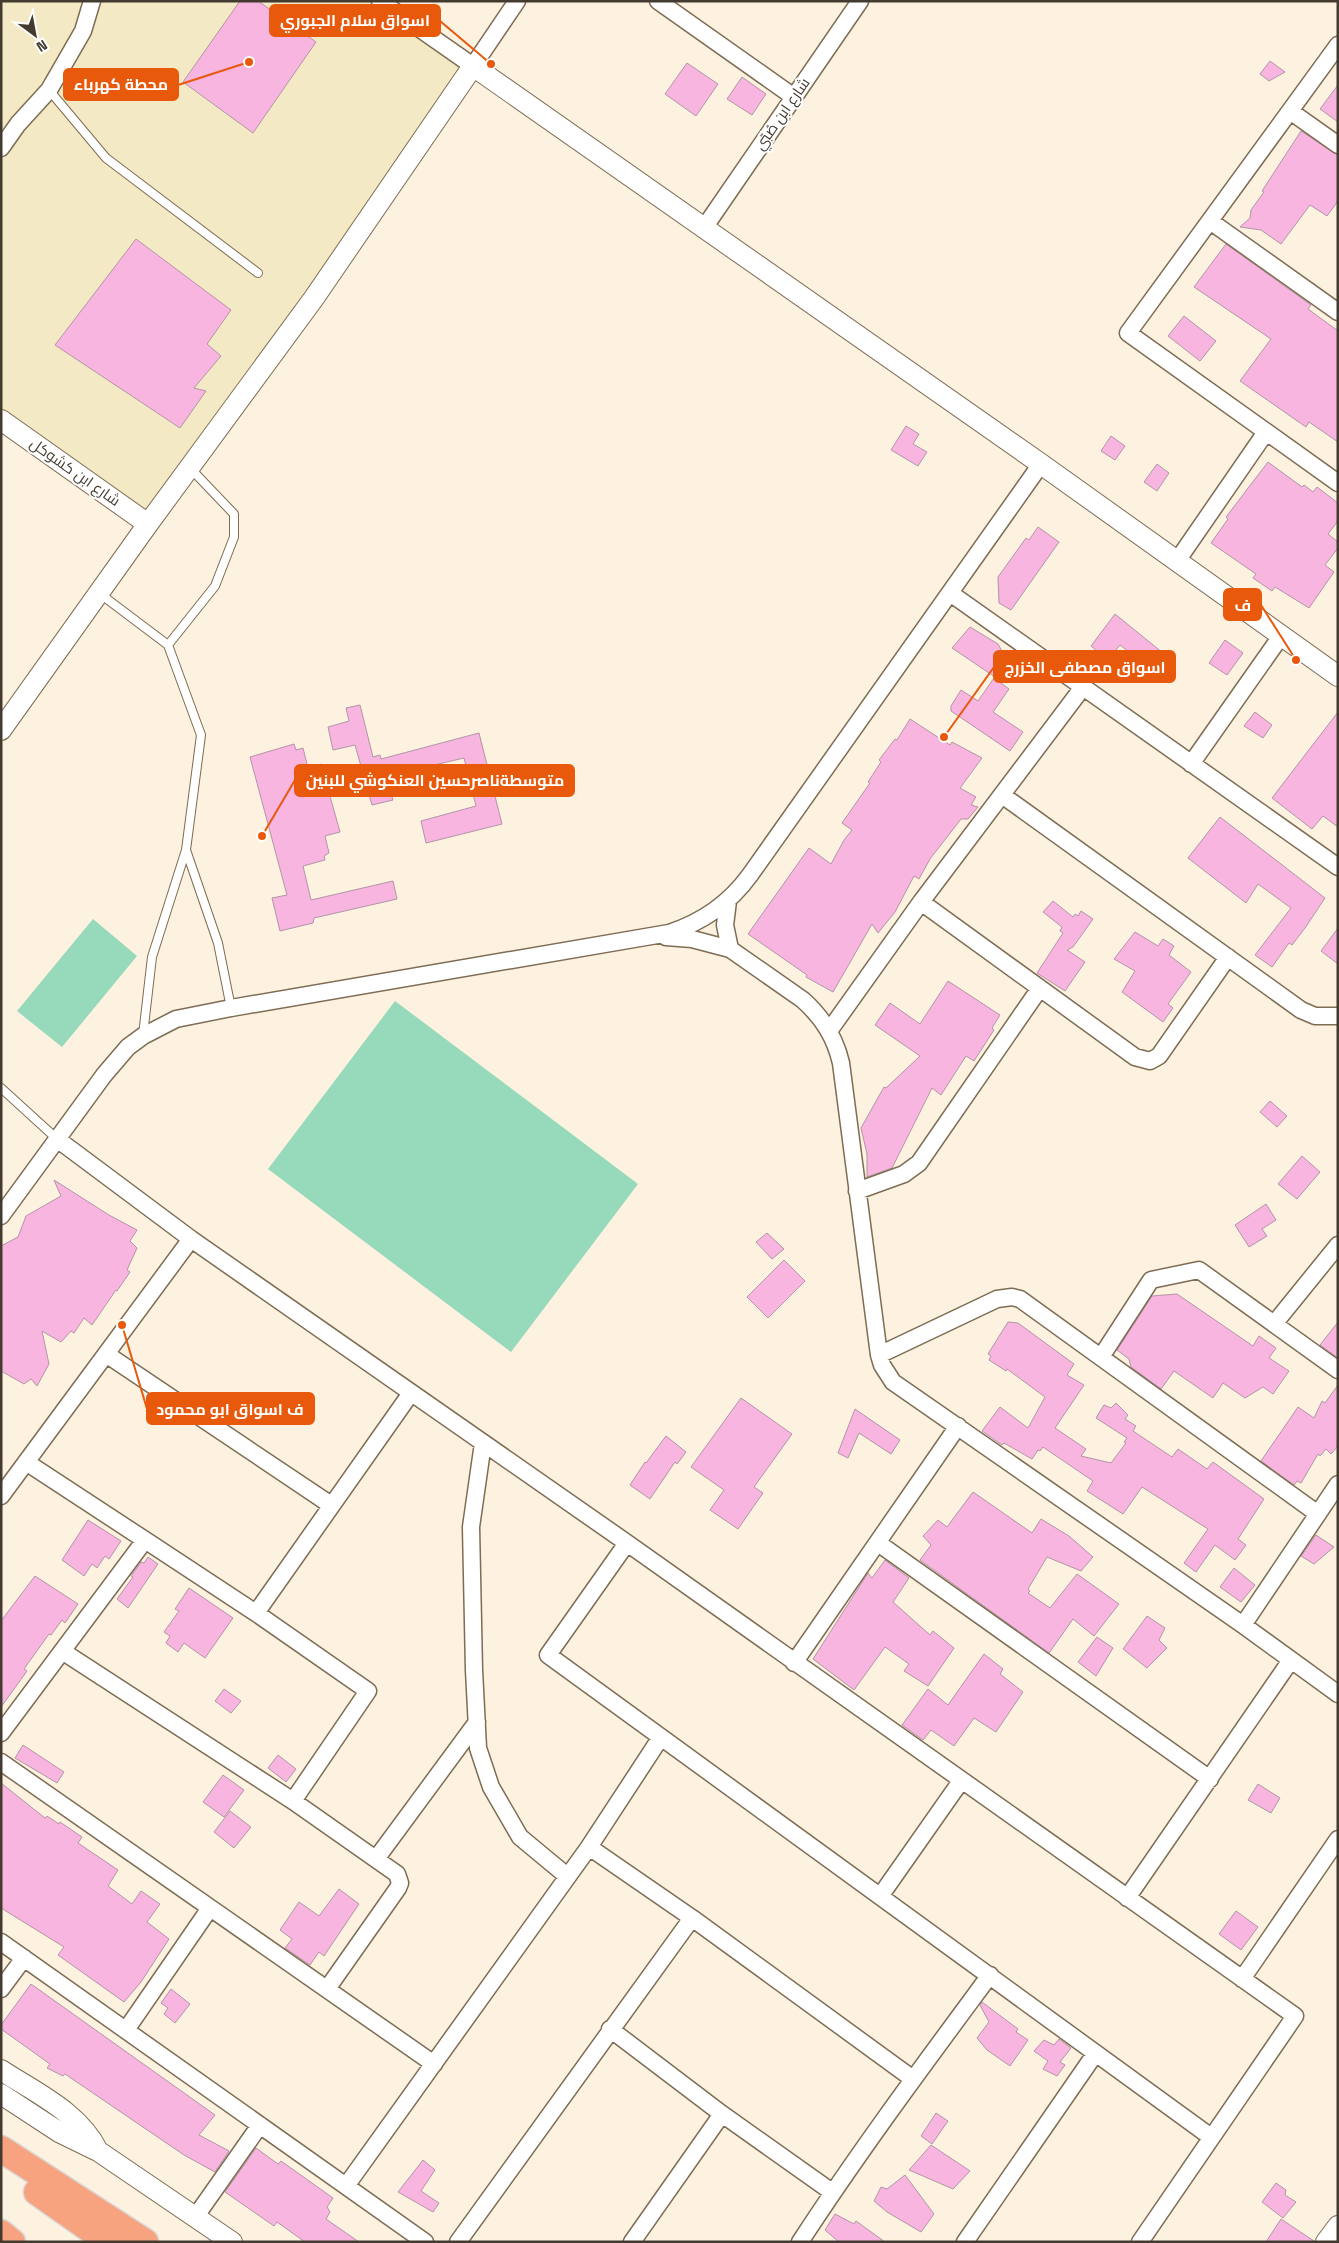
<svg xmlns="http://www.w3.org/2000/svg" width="1339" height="2243" viewBox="0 0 1339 2243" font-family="'Space Grotesk',Cairo,sans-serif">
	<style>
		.green { fill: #96d9bb }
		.sand { fill: #f3e9c4 }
		.building { fill: #f8b5df; stroke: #b295a7 }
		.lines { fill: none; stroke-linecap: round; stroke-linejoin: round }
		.service-casing { stroke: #7e6c53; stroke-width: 10 }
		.minor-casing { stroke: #7e6c53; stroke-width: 19 }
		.tertiary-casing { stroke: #7e6c53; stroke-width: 22 }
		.trunk-casing { stroke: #d9d8d6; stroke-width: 29 }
		.service { stroke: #fff; stroke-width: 8 }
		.minor { stroke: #fff; stroke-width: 16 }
		.tertiary { stroke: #fff; stroke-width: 20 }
		.trunk { stroke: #f7a380; stroke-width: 26 }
		.labels { text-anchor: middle; stroke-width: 4; stroke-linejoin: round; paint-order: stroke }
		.street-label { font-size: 15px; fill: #433b30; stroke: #fff }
		.leader { fill: none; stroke: #e8590c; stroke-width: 2 }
		.callout-dot { fill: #e8590c; stroke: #fff; stroke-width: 2 }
		.callout { fill: #e8590c; stroke: #e8590c; stroke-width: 2 }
		.callout-label { font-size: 16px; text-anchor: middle; font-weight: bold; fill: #fff }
	</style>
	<rect width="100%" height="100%" fill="#fdf1e0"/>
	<path class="green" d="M93 919 137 956 62 1047 17 1011Z
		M395 1001 638 1184 511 1352 268 1169Z"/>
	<path class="sand" d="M1 1H379L473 66 148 524 1 420Z"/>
	<path class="building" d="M240 1H258L316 42 253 133 183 82Z
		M1270 61 1285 72 1269 81 1260 74Z
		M687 63 718 84 696 116 665 94Z
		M742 77 766 94 752 115 727 99Z
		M1338 85V122L1320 109Z
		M1301 131 1338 155V201L1327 216 1310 205 1281 244 1261 230 1240 227 1250 218 1251 210 1264 192 1262 191Z
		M136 239 231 310 207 344 221 356 194 388 206 391 180 428 55 345Z
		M1226 244 1311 305 1308 309 1338 331V442L1309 422 1306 427 1240 381 1271 339 1194 287Z
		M1184 316 1216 341 1200 361 1168 336Z
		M906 426 919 434 913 444 927 452 918 466 891 450Z
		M1111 436 1125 446 1115 460 1101 451Z
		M1268 462 1302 487 1304 485 1313 492 1317 487 1338 503V521L1328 534 1338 542V548L1325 565 1334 572 1309 608 1275 587 1272 591 1253 578 1256 574 1211 543 1228 519 1226 517Z
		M1157 464 1169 473 1157 491 1144 482Z
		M1038 527 1059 542 1011 610 999 603 998 577 1026 538 1029 540Z
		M1115 614 1163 653 1151 669 1120 645 1108 660 1091 646Z
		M970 627 998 644 1013 671 1006 682 995 677 952 648Z
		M1225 640 1243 653 1227 675 1209 663Z
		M994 678 1009 689 993 712 1023 732 1010 751 951 711V706L961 690 978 701Z
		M360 705 373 757 380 755 381 759 479 733 502 824 426 843 421 821 476 806 464 758 430 766 433 779 390 791 393 800 372 805 355 745 333 750 328 727 349 721 346 708Z
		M1255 712 1272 725 1263 738 1244 726Z
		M1338 712V827L1323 816 1312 829 1272 798Z
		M910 719 950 745 952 742 982 758 960 788 976 797 971 805 978 807 968 819H961L930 859 919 879 914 876 895 912 878 933 872 924 833 992 806 977 807 975 748 934 809 848 831 864 844 840 852 830 842 823 870 783 868 782 881 762 879 760 895 739 897 740Z
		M294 744 296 750 303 748 308 768 321 764 340 832 325 836 329 853 324 856 325 860 303 866 311 900 393 881 397 899 314 918 313 923 280 931 272 898 287 895 250 757Z
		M1220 817 1325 898 1305 928 1292 945 1289 943 1272 967 1255 955 1291 908 1258 884 1246 903 1188 858Z
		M1053 901 1073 917 1075 914 1078 916 1081 911 1093 919 1073 947 1067 950 1085 962 1065 991 1037 973 1063 933 1060 931 1062 927 1043 912Z
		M1338 928V964L1321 951Z
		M1135 932 1158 946 1163 939 1174 946 1169 955 1191 972 1168 1004 1173 1008 1163 1022 1122 992 1135 971 1114 959Z
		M948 981 1000 1015 992 1028 994 1030 974 1061 966 1056 941 1095 932 1088 892 1168 867 1177V1154L861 1128 884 1087 886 1088 920 1056 875 1025 890 1003 920 1024Z
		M1270 1101 1287 1116 1277 1127 1260 1112Z
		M1302 1156 1320 1172 1297 1199 1278 1184Z
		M54 1180 109 1215 137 1230 130 1241 137 1248 127 1270 130 1272 117 1291 116 1290 92 1325 84 1318 74 1333 71 1331 61 1342 42 1331 49 1364 37 1386 31 1379 24 1384 1 1371V1246L18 1237 26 1216 61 1196Z
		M1266 1204 1276 1220 1262 1229 1267 1236 1249 1247 1235 1225Z
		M767 1233 784 1249 772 1259 756 1242Z
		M784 1260 805 1281 768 1318 747 1297Z
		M1177 1294 1253 1346 1259 1336 1276 1348 1269 1358 1289 1371 1273 1394 1263 1387 1245 1398 1223 1383 1213 1398 1174 1371 1161 1389 1131 1367 1129 1359 1117 1350 1152 1296Z
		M1008 1322 1018 1323 1074 1364 1067 1375 1084 1385 1055 1428 1086 1449 1081 1456 1111 1463 1126 1443 1124 1442 1127 1438 1096 1418 1104 1405 1111 1408 1116 1403 1128 1415 1125 1419 1136 1426 1133 1431 1172 1457 1178 1449 1207 1469 1213 1462 1264 1499 1238 1539 1246 1545 1235 1560 1215 1545 1196 1572 1184 1563 1208 1529 1142 1487 1123 1514 1087 1491 1093 1481 1043 1447 1040 1451 1038 1450 1032 1459 1004 1443 1002 1445 982 1431 1000 1407 1028 1428 1045 1397 1007 1369 1006 1371 989 1360 991 1356 988 1354Z
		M1338 1322V1358L1320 1345Z
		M1338 1385V1446L1331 1454 1326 1449 1320 1456 1318 1454 1301 1483 1297 1481 1294 1485 1261 1461 1298 1407 1314 1418 1322 1401 1325 1403Z
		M741 1398 792 1434 754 1487 763 1493 738 1529 710 1510 724 1490 691 1467Z
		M855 1409 900 1440 891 1454 859 1433 848 1458 838 1453Z
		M666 1436 686 1452 677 1464 675 1462 650 1499 630 1485 645 1462 646 1463Z
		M973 1492 1032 1533 1041 1519 1069 1536 1093 1557 1081 1571 1047 1557 1028 1589 1030 1591 1028 1593 1050 1608 1077 1574 1119 1604 1094 1636 1073 1619 1049 1653 920 1560 931 1545 923 1536 938 1520 947 1527Z
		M88 1520 121 1541 109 1559 105 1556 97 1568 92 1564 84 1576 62 1560Z
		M1316 1535 1334 1547 1314 1564 1301 1556Z
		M148 1557 158 1564 128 1608 117 1599 133 1577 131 1576 141 1562 144 1563Z
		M885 1560 909 1578 893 1602 930 1635 933 1631 954 1648 928 1686 904 1671 909 1664 885 1647 854 1690 813 1659 868 1573 872 1578Z
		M1234 1568 1255 1585 1241 1602 1220 1587Z
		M35 1576 78 1604 65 1623 62 1620 51 1635 49 1634 24 1669 27 1671 1 1707V1621Z
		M189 1588 233 1618 205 1658 184 1643 178 1652 166 1643 170 1636 164 1632 179 1611 175 1609Z
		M1147 1616 1165 1628 1159 1640 1167 1648 1147 1668 1123 1649Z
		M1097 1637 1113 1648 1096 1676 1078 1662Z
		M984 1654 1003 1669 1000 1674 1023 1692 996 1732 974 1718 954 1746 931 1730 923 1740 902 1725 928 1689 948 1705Z
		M224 1689 241 1701 231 1713 215 1701Z
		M23 1745 64 1772 57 1783 15 1758Z
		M278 1755 296 1769 286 1782 268 1768Z
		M223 1775 244 1790 224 1817 203 1802Z
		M1 1783 45 1818 47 1816 59 1824 60 1822 82 1837 78 1843 118 1870 108 1886 132 1904 141 1891 160 1904 147 1922 169 1939 141 1982 124 2002 58 1955 64 1947 1 1908Z
		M1258 1784 1280 1798 1271 1813 1248 1800Z
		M230 1811 251 1827 234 1848 214 1832Z
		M339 1889 359 1904 324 1956 319 1952 310 1965 285 1948 292 1939 280 1930 299 1902 319 1916Z
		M1236 1911 1258 1927 1241 1950 1219 1934Z
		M31 1984 215 2115 199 2135 229 2151 215 2172 184 2155 65 2074 63 2076 47 2068 50 2064 1 2029V2025Z
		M171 1989 190 2004 175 2023 164 2014 168 2008 161 2003Z
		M982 2002 1018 2029 1016 2032 1028 2040 1010 2066 987 2050 977 2038 989 2022 980 2005Z
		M1059 2039 1071 2048 1060 2062 1065 2065 1057 2076 1043 2069 1048 2061 1034 2051 1044 2040 1054 2045Z
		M936 2113 948 2121 932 2144 921 2136Z
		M931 2145 970 2171 953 2189 909 2170Z
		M256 2148 278 2164 281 2161 333 2198 327 2207 330 2212 326 2219 359 2242H305L277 2222 274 2226 225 2192Z
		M423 2160 435 2170 421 2191 439 2203 433 2212 398 2192Z
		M905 2175 934 2214 921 2232 887 2212 874 2201 881 2187 887 2189Z
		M1276 2183 1286 2190 1285 2195 1296 2202 1283 2218 1262 2202Z
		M835 2214 854 2224 856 2221 885 2242H839L825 2230Z
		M1281 2219 1314 2241V2242H1266Z"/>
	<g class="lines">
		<defs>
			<path id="service" d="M49 90 106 158 258 273
				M99 593 168 645 201 735 186 850 218 943 231 1008
				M168 645 215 586 234 537V514L191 469
				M143 1035 152 957 186 850
				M1 1088 57 1139"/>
			<path id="minor" d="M380 1 473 66 517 1
				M658 1 794 97
				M1338 45 1128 333 1338 483
				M1290 111 1338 145
				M1 148 18 124 49 90 83 31 92 1
				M1210 221 1338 312
				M704 228 860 1
				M1177 561 1266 432
				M950 593 1338 867
				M1191 764 1281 636
				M1002 795 1301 1010 1315 1016H1338
				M728 901 725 925 730 949
				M921 902 1135 1057 1150 1061 1159 1056 1228 957
				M666 937 692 939 730 949 803 1000C823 1018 835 1037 841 1063L879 1355 882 1365 893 1382 1243 1625 1338 1694
				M829 1031 921 902 1083 687
				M57 1139 191 1239 627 1543 1295 2016 1140 2242
				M857 1191 904 1174 919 1163 1040 988
				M1 1216 104 1075 128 1047 143 1036 176 1019 231 1008 669 933C703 922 729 904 750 875L1041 464
				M1274 1324 1338 1245
				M106 1354 331 1505
				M879 1355 997 1299 1012 1297 1020 1299 1318 1514
				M1101 1357 1151 1280 1199 1270 1338 1370
				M483 1443 471 1527 474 1670 478 1748 491 1787 520 1837 567 1876
				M1 1496 191 1239
				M145 1540 256 1613 368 1691 293 1801
				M627 1543 548 1655 1211 2137
				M878 1543 1210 1779
				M256 1613 411 1393
				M1243 1625 1338 1484
				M62 1651 293 1801 397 1874 400 1883 398 1888 327 1989
				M794 1663 958 1426
				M1 1733 145 1540 26 1462
				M1 1762 434 2064
				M589 1847 692 1918 913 2079
				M376 1859 477 1722
				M881 1895 961 1781
				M1127 1898 1291 1660
				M1 1942 425 2242
				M1242 1979 1338 1839
				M1 1989 24 1958
				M610 2029 722 2114 832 2192
				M126 2030 210 1908
				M346 2186 589 1847 661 1737
				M196 2216 260 2125
				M458 2242 692 1918
				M632 2242 722 2114
				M800 2242C860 2150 925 2063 990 1975
				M965 2242 1095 2054"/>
			<path id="tertiary" d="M1 420 148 524
				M1 730 148 524 314 298 473 66 1041 464 1338 676
				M1 2070C36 2093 79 2112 98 2151
				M1 2094 59 2132 98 2151 232 2242
				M1326 2242 1338 2226"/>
			<path id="trunk" d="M1 2149 145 2242
				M37 2192 108 2242
				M1 2233 12 2242"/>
		</defs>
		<use href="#service" class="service-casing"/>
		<use href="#minor" class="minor-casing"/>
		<use href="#tertiary" class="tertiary-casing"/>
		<use href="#trunk" class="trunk-casing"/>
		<use href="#service" class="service"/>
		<use href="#minor" class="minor"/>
		<use href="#tertiary" class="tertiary"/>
		<use href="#trunk" class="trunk"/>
	</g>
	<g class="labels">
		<g class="street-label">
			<text transform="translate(782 114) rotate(-55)" y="5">شارع ابن صُبّي</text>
			<text transform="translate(75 472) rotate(35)" y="5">شارع ابن كشوكل</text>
		</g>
	</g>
	<path class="leader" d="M491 64L440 21M249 62L178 85M1296 660L1261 605M944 737L994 667M262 836L295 780M122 1325L147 1409"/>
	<g class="callout-dot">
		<circle cx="491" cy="64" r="5"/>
		<circle cx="249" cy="62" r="5"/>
		<circle cx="1296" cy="660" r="5"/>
		<circle cx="944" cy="737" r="5"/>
		<circle cx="262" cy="836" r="5"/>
		<circle cx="122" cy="1325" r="5"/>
	</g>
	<g class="callout">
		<rect x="270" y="5" width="170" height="31" rx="5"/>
		<rect x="64" y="69" width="114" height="31" rx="5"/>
		<rect x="1224" y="589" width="37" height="31" rx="5"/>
		<rect x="994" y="651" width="181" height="31" rx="5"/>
		<rect x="295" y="765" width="279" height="31" rx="5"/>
		<rect x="147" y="1393" width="167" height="31" rx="5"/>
	</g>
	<g class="callout-label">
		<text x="355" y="26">اسواق سلام الجبوري</text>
		<text x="121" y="90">محطة كهرباء</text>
		<text x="1243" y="611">ف</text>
		<text x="1085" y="673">اسواق مصطفى الخزرج</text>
		<text x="435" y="786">متوسطةناصرحسين العنكوشي للبنين</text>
		<text x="230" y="1415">ف اسواق ابو محمود</text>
	</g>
	<rect width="1339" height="2243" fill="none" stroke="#433b30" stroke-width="5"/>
	<g transform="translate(35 35) rotate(148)" stroke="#ffffff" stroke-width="4" paint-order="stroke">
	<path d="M0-4L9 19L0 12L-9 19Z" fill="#433b30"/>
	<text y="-8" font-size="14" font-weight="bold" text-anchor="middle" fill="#433b30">N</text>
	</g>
</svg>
